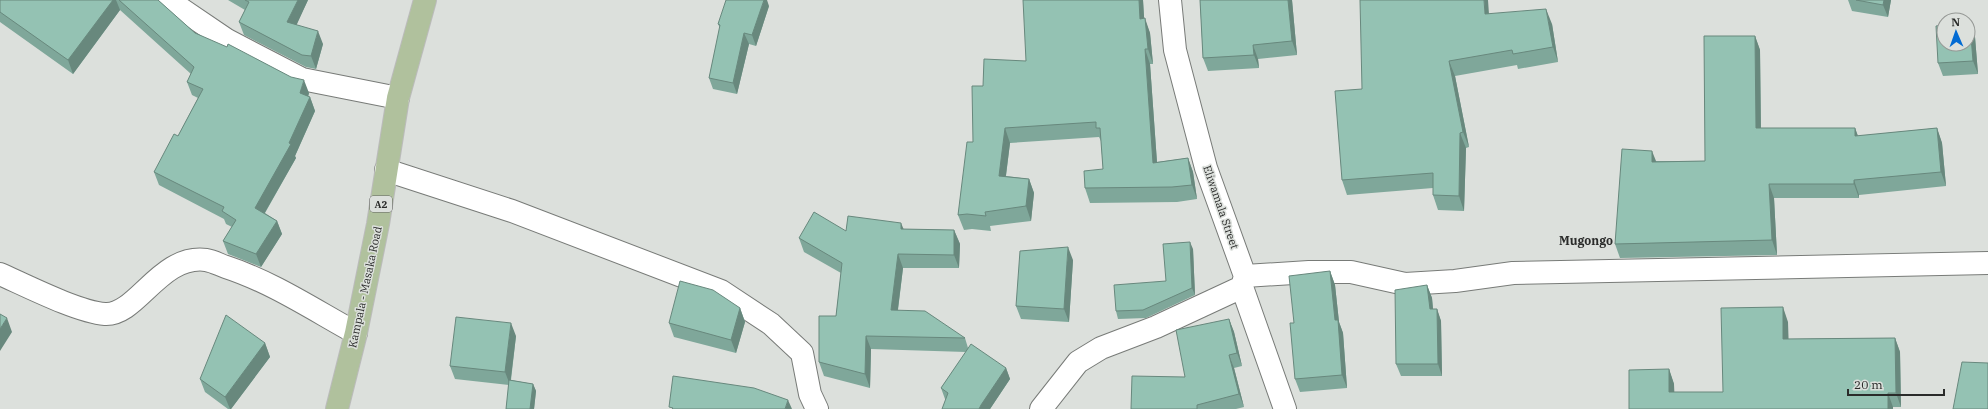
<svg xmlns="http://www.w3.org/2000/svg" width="1988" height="409" viewBox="0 0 1988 409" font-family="'IBM Plex Serif',serif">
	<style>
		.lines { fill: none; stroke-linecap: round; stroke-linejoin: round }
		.street-casing { stroke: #787b78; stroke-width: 24 }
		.primary-casing { stroke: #bbb; stroke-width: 24 }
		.street { stroke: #fff; stroke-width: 22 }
		.primary { stroke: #b0c19d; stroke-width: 22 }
		.wall { fill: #7fa79a }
		.shaded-wall { fill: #68887d }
		.building { fill: #94c2b3; stroke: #68887d }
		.labels { text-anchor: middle; stroke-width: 3; stroke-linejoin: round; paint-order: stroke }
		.shield { fill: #dce0dc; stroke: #5f615f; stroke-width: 1 }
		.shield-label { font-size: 10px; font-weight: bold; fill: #2a2b2a }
		.street-label { font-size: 11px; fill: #2a2b2a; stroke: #dce0dc }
		.neighbourhood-label { font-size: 12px; font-weight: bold; fill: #2a2b2a; stroke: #dce0dc }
	</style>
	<rect width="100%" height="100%" fill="#dce0dc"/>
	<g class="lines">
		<defs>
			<path id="street" d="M168 0 227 40 302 79 398 98
				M1170 0 1175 50 1206 168 1245 276 1242 287 1285 409
				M386 170 512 211 721 291 771 324 802 353 810 394 817 409
				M0 274C27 286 78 312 105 314 137 316 160 254 206 260 213 261 220 265 226 267 272 282 314 310 356 333
				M1245 276 1309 272H1351L1405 284 1455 281 1513 273 1988 263
				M1041 409 1078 362 1101 348 1156 327 1242 287"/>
			<path id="primary" d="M337 409 356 333 378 224 398 98 425 0"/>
		</defs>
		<use href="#street" class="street-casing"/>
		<use href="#primary" class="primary-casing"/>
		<use href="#street" class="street"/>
		<use href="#primary" class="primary"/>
	</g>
	<path class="wall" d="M0 0H158L195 33 309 93 308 97H310L315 111 295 156 296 158 265 213 277 221 282 234 261 267 228 254 223 241 232 227 226 224 224 219 159 185 154 172 178 136 198 98 192 95 187 82 191 74 120 10 73 74 0 22Z
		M228 0H308L296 25 323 44 316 69 306 67 244 35 239 22 245 10Z
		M1143 0 1144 18 1150 33 1153 64H1150L1157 162 1188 158 1193 172 1197 199 1177 202 1090 203 1085 188 1103 169 1101 141 1099 137 1010 143 1006 176 1029 179 1034 193 1031 221 990 226 991 231 972 229 964 230 958 215 973 142 1026 61Z
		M1200 0H1292L1297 55 1258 59 1259 68 1208 71 1203 58Z
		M1848 0H1891L1888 17 1852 11Z
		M769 6 756 46 749 44 737 94 713 89 709 78 720 28 718 24Z
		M1489 14 1552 24 1558 62 1518 69 1517 65 1455 76 1469 147 1466 148 1464 211 1438 210 1433 195V188L1347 195 1342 180 1362 89Z
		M1755 36 1760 50 1761 128H1855L1858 136 1937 128 1942 143 1946 186 1859 195V198H1774L1777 255 1620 258 1615 244 1656 161H1705Z
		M1975 37 1978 74 1943 76 1938 63Z
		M904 229 954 230 960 244 959 268H903L898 310 965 338 968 348 1006 368 1010 379 990 409H942L946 400 945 399 941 388 966 352 871 349 870 388 824 376 819 362 836 316 841 273 804 252 799 238 846 231Z
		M1193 249 1195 295 1146 318 1118 319 1116 311 1166 281Z
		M1073 260 1069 322 1021 319 1016 306Z
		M1330 271 1335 285 1339 322 1343 333 1347 388 1300 392 1295 379 1294 323Z
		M1427 285 1432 298 1433 309H1437L1441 321 1442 376H1401L1396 364Z
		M740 308 745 322 736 353 674 337 669 323Z
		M1229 319 1234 332 1242 366 1234 368 1244 407 1236 409H1131L1185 377Z
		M1788 322V339L1895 338 1900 352 1901 407H1893V409H1629L1669 369 1674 384V392H1723Z
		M516 336 511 380 533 384 536 391 534 409H506L509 385 455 379 450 366Z
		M265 343 270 357 231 409H228L205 392 200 379Z"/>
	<path class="shaded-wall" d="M113 0H116L120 10 73 74 68 60Z
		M298 0H308L292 35 287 22Z
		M764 0H767L769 6 756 46 752 35Z
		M1139 0H1143L1145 33 1140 19Z
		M1288 0H1292L1297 55 1292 41Z
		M1484 0H1488L1490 29 1485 14Z
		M1884 0H1891L1888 17 1883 5Z
		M1546 9 1552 24 1558 62 1553 47Z
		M1145 18 1150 33 1153 64 1148 49Z
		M1970 24 1975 37 1978 74 1973 61Z
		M318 31 323 44 316 69 311 56Z
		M744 33 749 44 737 94 733 83Z
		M1755 36 1760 50 1761 142 1756 128Z
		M1253 45 1258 59 1259 68 1254 55Z
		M1145 49 1150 64 1158 177 1153 163Z
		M1449 61 1455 76 1469 147 1463 132Z
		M304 80 309 93 305 107 300 93Z
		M310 97 315 111 295 156 296 158 260 221 255 208 289 143Z
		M1005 128 1010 143 1004 190 999 176Z
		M1855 128 1860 142 1855 136Z
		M1937 128 1942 143 1946 186 1941 172Z
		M1460 133 1466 148 1464 211 1459 196Z
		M1652 151 1658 166 1652 162Z
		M1188 158 1193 172 1197 199 1192 185Z
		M1029 179 1034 193 1031 221 1026 206Z
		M1854 180 1859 195V198L1854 184Z
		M1769 184 1774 198 1777 255 1772 240Z
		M277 221 282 234 261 267 256 254Z
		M901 223 907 237 901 229Z
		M954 230 960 244 959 268 954 255Z
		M1190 242 1193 249 1195 295 1192 288Z
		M1068 247 1073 260 1069 322 1064 309Z
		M898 254 903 268 896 324 891 310Z
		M1330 271 1335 285 1339 322 1343 333 1347 388 1342 375 1335 320Z
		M1427 285 1432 298 1434 321 1430 309Z
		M1783 307 1788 322 1789 353 1783 339Z
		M740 308 745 322 736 353 731 340Z
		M1437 309 1441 321 1442 376 1438 364Z
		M7 318 12 332 0 351V329Z
		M1229 319 1234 332 1242 366 1237 353Z
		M511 323 516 336 510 385 505 372Z
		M866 336 871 349 870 388 865 374Z
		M1895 338 1900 352 1901 407 1896 393Z
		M265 343 270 357 231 409H230L225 397Z
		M1229 355 1234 368 1244 407 1239 394Z
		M1006 368 1010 379 990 409H979L981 405Z
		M1669 369 1674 384 1675 407 1669 392Z
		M533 384 536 391 534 409H530Z
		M1888 393 1893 407V409H1888Z
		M788 400 792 409H785Z"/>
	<path class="building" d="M0 0H113L68 60 0 12Z
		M119 0H158L195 33 227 47 228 44 291 77 304 80 300 93 310 97 289 143 291 144 255 208 277 221 256 254 223 241 236 220 222 211 224 207 154 172 174 134 178 136 203 89 187 82 194 67Z
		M245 0H298L287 22 318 31 311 56 302 55 239 22 249 2Z
		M726 0H764L752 35 744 33 733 83 709 78 720 25 718 24Z
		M1023 0H1139L1140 19 1145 18 1148 49H1145L1153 163 1188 158 1192 185 1172 187 1085 188 1084 171 1103 169 1100 128H1096V122L1005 128 999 176 1029 179 1026 206 985 212 986 216 967 214 958 215 967 142H973L972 86H983L984 59 1026 61Z
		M1200 0H1288L1292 41 1253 45 1254 55 1203 58Z
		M1360 0H1484L1485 14 1546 9 1553 47 1513 54 1512 50 1449 61 1463 132 1460 133 1459 196 1433 195V173L1342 180 1335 91 1362 89Z
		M1856 0H1884L1883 5Z
		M1968 24H1970L1973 61 1938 63 1936 26 1944 25V44H1968Z
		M1704 36H1755L1756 128H1855V136L1937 128 1941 172 1854 180V184H1769L1772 240 1615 244 1622 149 1652 151V162L1705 161Z
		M814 212 846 231 848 216 901 223V229L954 230V255L898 254 891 310 925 311 965 338 866 336 865 374 819 362V316H836L842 263 799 238Z
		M1190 242 1192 288 1143 310 1116 311 1114 285 1166 281 1163 244Z
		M1068 247 1064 309 1016 306 1020 251Z
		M1330 271 1335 320H1338L1342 375 1295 379 1290 323H1294L1289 276Z
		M680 281 713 290 740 308 731 340 669 323Z
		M1427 285 1430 309H1437L1438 364H1396L1395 290Z
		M1783 307V339L1895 338 1896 393H1888V409H1629V370L1669 369V392H1723L1721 308Z
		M0 314 7 318 0 329Z
		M226 315 265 343 225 397 200 379Z
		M456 317 511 323 505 372 450 366Z
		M1229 319 1237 353 1229 355 1239 394 1197 405V409H1131L1132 376 1185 377 1176 330Z
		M971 344 1006 368 981 405 979 409H942L948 393 941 388Z
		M1962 362 1988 363V409H1953Z
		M673 376 754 388 788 400 785 409H672L673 408 669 407Z
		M509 380 533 384 530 409H506Z"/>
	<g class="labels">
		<rect class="shield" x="370" y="196" width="22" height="16" rx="3"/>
		<g class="shield-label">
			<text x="381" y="208">A2</text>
		</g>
		<g class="street-label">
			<text transform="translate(1221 207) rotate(71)" y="4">Eliwamala Street</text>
			<text transform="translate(365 287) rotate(-78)" y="4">Kampala - Masaka Road</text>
		</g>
		<g class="neighbourhood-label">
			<text x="1586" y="245">Mugongo</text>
		</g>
	</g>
	<g transform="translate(1956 32) rotate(358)"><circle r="19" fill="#dce0dc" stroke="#959895"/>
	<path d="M0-3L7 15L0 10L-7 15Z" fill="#026bd3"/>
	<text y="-6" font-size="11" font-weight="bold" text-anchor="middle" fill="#2a2b2a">N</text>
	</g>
	<path d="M1848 389v6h96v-6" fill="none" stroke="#2a2b2a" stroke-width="2"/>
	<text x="1854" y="389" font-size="12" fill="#2a2b2a" stroke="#dce0dc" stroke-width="3" paint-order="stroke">20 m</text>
</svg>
